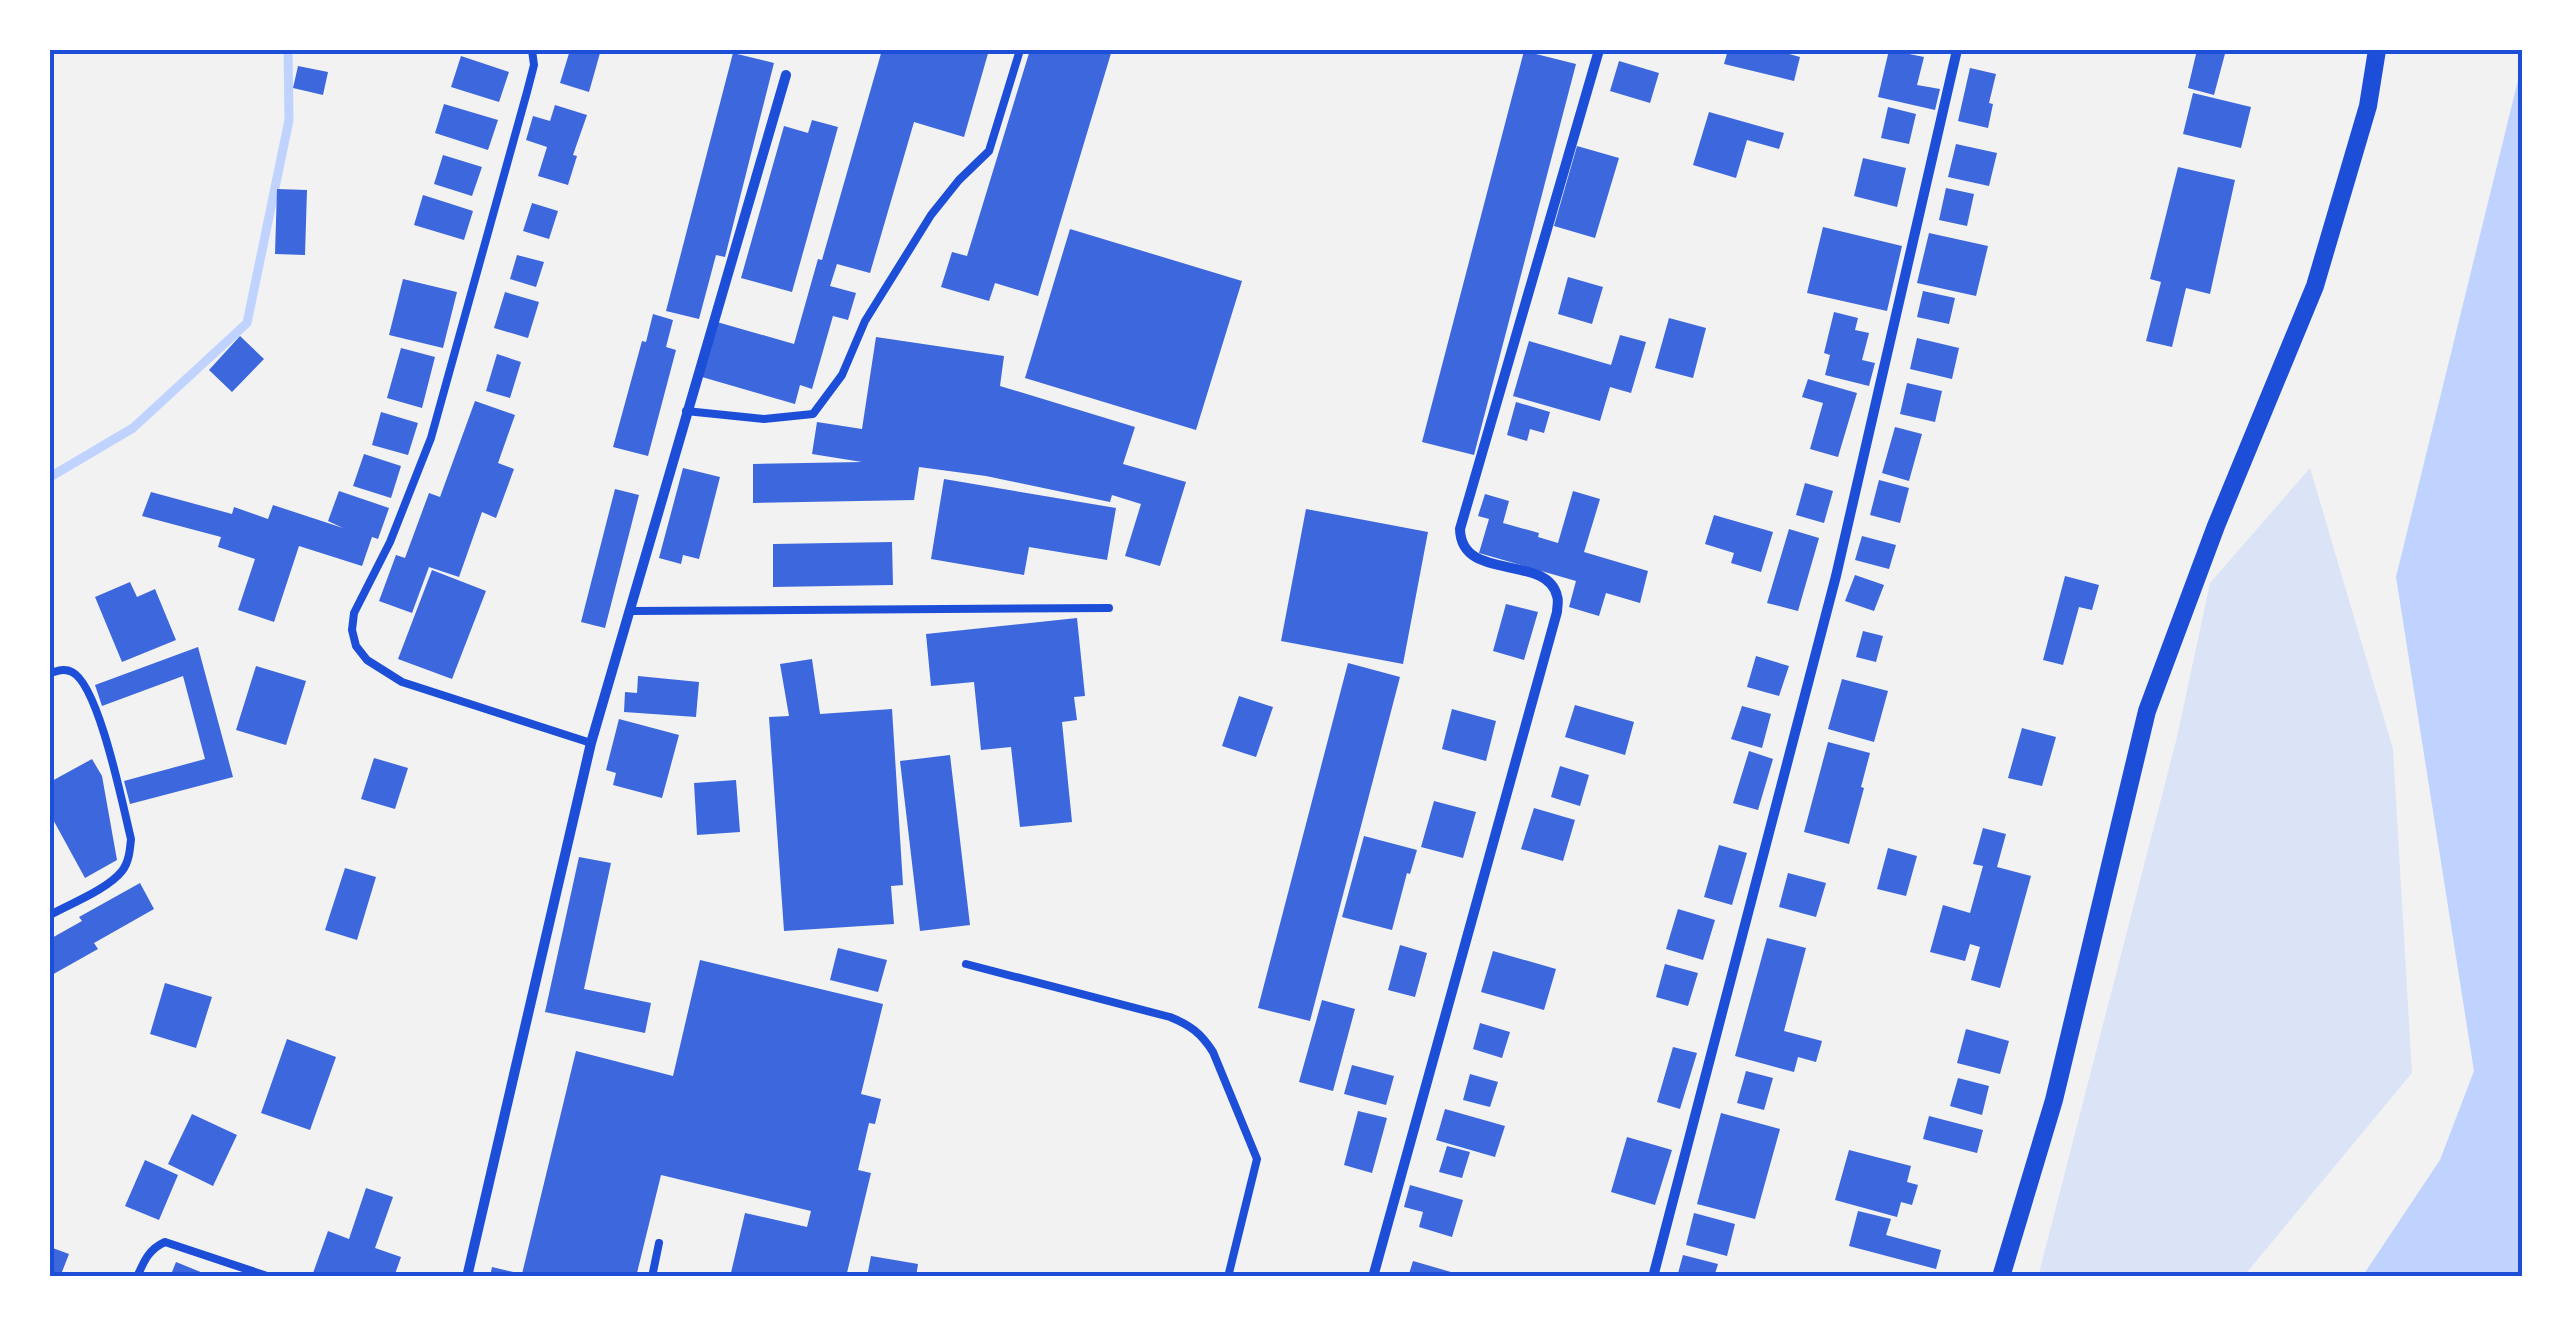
<svg xmlns="http://www.w3.org/2000/svg" width="2572" height="1327" viewBox="0 0 2572 1327" font-family="'PT Sans',sans-serif">
	<style>
		.green { fill: #dbe4f7 }
		.water { fill: #bfd3fe }
		.lines { fill: none; stroke-linecap: round; stroke-linejoin: round }
		.stream { stroke: #bfd3fe; stroke-width: 9 }
		.building { fill: #3d67dc }
		.service { stroke: #1d4ed8; stroke-width: 8 }
		.minor { stroke: #1d4ed8; stroke-width: 10 }
		.tertiary { stroke: #1d4ed8; stroke-width: 18 }
		.neatline { fill: none; stroke: #1d4ed8; stroke-width: 4 }
	</style>
	<rect width="100%" height="100%" fill="#f2f2f2"/>
	<path class="green" d="M2310 468 2393 749 2412 1073 2243 1277H2038L2177 737 2210 583Z"/>
	<path class="water" d="M2522 64V1277H2362L2440 1160 2474 1071 2396 577Z"/>
	<g class="lines">
		<path class="stream" d="M50 477 133 428 247 323 289 120 288 50"/>
	</g>
	<path class="building" d="M570 50H590L600 53 589 92 560 83Z
		M882 50H989L964 137 914 122 870 273 837 264 830 286 856 293 848 320 833 316 812 389 800 385 795 404 702 377 717 322 794 344 818 259 822 260Z
		M1030 50H1112L1038 296 995 283 989 301 941 287 952 252 967 256Z
		M1728 50H1774L1800 57 1794 81 1724 64Z
		M1889 50 1924 57 1917 85 1940 89 1935 110 1878 97Z
		M2197 50H2226L2214 95 2188 88Z
		M1524 51 1576 64 1474 455 1422 442Z
		M733 53 774 63 725 257 716 255 699 319 666 311Z
		M461 56 509 72 499 102 451 87Z
		M1619 61 1659 73 1650 103 1610 91Z
		M298 66 328 72 323 95 293 88Z
		M1970 68 1996 74 1989 103 1993 104 1988 128 1958 121Z
		M2193 93 2251 107 2241 148 2183 134Z
		M444 104 498 120 488 150 435 133Z
		M555 105 587 115 573 155 577 156 568 185 538 176 547 147 526 140 533 116 550 121Z
		M1888 107 1916 114 1909 144 1881 138Z
		M1709 112 1784 133 1779 149 1747 140 1736 178 1693 165Z
		M812 120 838 127 792 292 741 278 784 126 808 133Z
		M1956 144 1997 153 1989 186 1948 177Z
		M1577 146 1619 158 1595 238 1554 226Z
		M443 155 482 167 472 196 434 184Z
		M1863 158 1906 168 1897 207 1854 196Z
		M2178 167 2235 180 2210 294 2186 288 2172 347 2146 341 2161 282 2150 279Z
		M1946 188 1974 194 1967 226 1939 220Z
		M277 189 307 190 305 255 275 254Z
		M423 195 473 211 464 240 414 225Z
		M532 203 558 211 549 239 523 231Z
		M1823 227 1902 246 1887 311 1807 293Z
		M1070 229 1242 281 1196 430 1025 378Z
		M1929 233 1988 246 1976 296 1917 283Z
		M517 255 544 262 536 287 510 279Z
		M1568 277 1603 287 1592 324 1558 314Z
		M403 279 457 292 443 348 389 335Z
		M1923 291 1955 298 1949 324 1917 317Z
		M505 292 539 302 528 338 494 328Z
		M1834 312 1858 318 1855 330 1869 333 1862 360 1875 363 1869 386 1825 375 1830 355 1824 353Z
		M653 314 673 320 666 347 676 350 648 456 613 447 642 341 646 342Z
		M1669 318 1706 328 1693 378 1655 368Z
		M1620 335 1646 342 1631 393 1610 387 1600 421 1513 396 1529 341 1611 365Z
		M240 336 264 359 232 392 209 370Z
		M876 337 1004 356 1000 386 1135 427 1123 464 1186 482 1160 566 1125 556 1141 504 1112 495 1110 502 986 476 919 467 914 500 753 503V464L862 462 812 454 817 422 862 429Z
		M1917 338 1959 348 1952 379 1910 369Z
		M401 348 435 357 422 408 387 398Z
		M497 354 521 362 510 398 486 391Z
		M1808 379 1857 393 1838 457 1810 449 1823 403 1802 397Z
		M1907 383 1942 391 1935 422 1900 414Z
		M475 401 515 415 498 463 514 469 496 518 482 512 459 577 429 567 412 613 379 601 396 555 405 558 429 493 440 497Z
		M1516 402 1550 412 1544 433 1530 429 1527 441 1507 435Z
		M381 412 418 423 408 455 372 445Z
		M1895 427 1922 434 1909 481 1882 473Z
		M364 454 401 466 391 498 353 486Z
		M683 468 720 477 699 559 683 555 681 564 659 558Z
		M944 479 1116 508 1107 560 1029 547 1024 575 931 559Z
		M1879 480 1909 488 1900 523 1870 515Z
		M1805 483 1833 491 1824 523 1796 515Z
		M615 489 639 495 605 628 581 622Z
		M339 491 389 508 378 539 372 537 362 566 299 546 274 622 238 610 255 559 218 547 221 537 142 516 151 492 232 514 234 507 268 519 273 505 343 528 328 521Z
		M1573 491 1600 499 1584 552 1648 571 1640 603 1606 593 1599 616 1569 607 1576 581 1479 553 1489 519 1478 516 1485 494 1509 501 1503 523 1539 533 1538 537 1558 543Z
		M1306 509 1428 532 1403 664 1281 641Z
		M1714 515 1773 532 1761 572 1731 563 1734 553 1705 544Z
		M1789 529 1819 538 1798 611 1767 603Z
		M1862 536 1896 545 1889 569 1855 560Z
		M892 542 893 585 773 587V544Z
		M432 570 486 591 452 679 398 659Z
		M1855 575 1884 585 1874 611 1845 601Z
		M2065 576 2099 585 2092 610 2079 607 2063 665 2043 660Z
		M130 582 137 597 155 589 176 640 122 662 95 597Z
		M1506 604 1538 612 1524 660 1493 651Z
		M1077 618 1085 696 1074 697 1077 720 1062 722 1072 822 1020 827 1011 747 981 750 974 682 931 686 926 634Z
		M1863 631 1883 636 1876 662 1856 657Z
		M198 647 233 777 130 804 124 781 205 759 183 676 102 706 95 685Z
		M1756 656 1789 666 1779 696 1747 687Z
		M812 659 820 714 892 709 903 885 891 886 894 924 784 931 769 717 789 716 780 664Z
		M1348 663 1400 677 1310 1021 1258 1008Z
		M256 666 306 681 286 745 236 730Z
		M638 676 699 682 696 717 624 712 625 692 637 693Z
		M1842 679 1888 691 1874 742 1828 729Z
		M1239 696 1273 707 1256 757 1222 746Z
		M1575 705 1634 722 1625 755 1565 737Z
		M1742 706 1771 714 1762 748 1731 739Z
		M1452 709 1496 721 1486 761 1442 749Z
		M619 719 679 735 662 798 613 785 616 773 606 770Z
		M2022 728 2056 737 2042 786 2008 778Z
		M1828 742 1870 753 1861 787 1864 788 1849 844 1804 832Z
		M1749 751 1773 759 1758 810 1733 803Z
		M950 755 970 925 920 931 900 761Z
		M374 758 408 768 395 809 361 799Z
		M92 759 102 776 117 860 85 878 50 814V782Z
		M1560 766 1589 775 1580 806 1551 797Z
		M736 780 740 832 697 835 694 783Z
		M1434 801 1476 812 1463 858 1421 847Z
		M1534 808 1575 820 1563 861 1521 849Z
		M1983 828 2006 834 1997 867 2031 876 2000 988 1971 980 1980 947 1970 944 1965 961 1930 952 1943 905 1970 913 1983 866 1973 864Z
		M1364 836 1417 850 1410 874 1407 873 1392 930 1342 917Z
		M1719 845 1747 853 1732 905 1704 897Z
		M1888 848 1917 856 1906 896 1877 889Z
		M579 857 611 863 584 989 651 1003 645 1033 545 1012Z
		M345 868 376 877 357 940 325 930Z
		M1788 873 1826 883 1816 917 1779 907Z
		M140 883 154 909 94 943 98 949 50 976V939L82 921 79 917Z
		M1678 909 1715 920 1703 960 1666 949Z
		M1767 938 1806 948 1784 1031 1822 1041 1816 1062 1798 1057 1794 1072 1735 1056Z
		M1400 945 1427 953 1415 997 1388 990Z
		M838 948 887 960 878 992 830 980Z
		M1493 951 1556 969 1544 1010 1481 992Z
		M700 960 883 1004 861 1094 881 1099 875 1124 869 1123 858 1170 871 1173 846 1277H730L745 1213 807 1227 811 1211 661 1175 636 1277H490L492 1267 522 1274 576 1051 673 1076Z
		M1665 964 1698 973 1688 1006 1656 997Z
		M165 983 212 997 196 1048 150 1034Z
		M1322 1000 1355 1009 1333 1091 1299 1082Z
		M1480 1023 1510 1032 1502 1058 1473 1049Z
		M1966 1029 2009 1041 2000 1074 1957 1063Z
		M287 1039 336 1057 310 1130 261 1113Z
		M1673 1047 1697 1053 1680 1109 1657 1102Z
		M1352 1065 1394 1076 1386 1105 1344 1094Z
		M1746 1071 1773 1078 1764 1110 1737 1103Z
		M1470 1074 1498 1082 1490 1107 1463 1100Z
		M1958 1078 1989 1086 1982 1115 1950 1106Z
		M1445 1109 1505 1126 1495 1157 1436 1140Z
		M1358 1111 1387 1118 1372 1173 1344 1165Z
		M1721 1113 1780 1129 1755 1219 1697 1204Z
		M192 1114 237 1135 213 1186 168 1164Z
		M1929 1116 1983 1130 1977 1153 1923 1139Z
		M1627 1137 1672 1150 1655 1205 1611 1192Z
		M1447 1146 1470 1152 1462 1178 1439 1172Z
		M1849 1150 1911 1166 1907 1182 1918 1185 1912 1205 1901 1202 1897 1217 1835 1200Z
		M145 1160 178 1175 159 1220 125 1206Z
		M1410 1185 1463 1200 1452 1237 1419 1227 1423 1212 1404 1207Z
		M366 1188 393 1197 375 1248 401 1257 394 1277 312 1276 328 1231 349 1239Z
		M1858 1211 1891 1219 1886 1235 1941 1250 1936 1269 1849 1246Z
		M1694 1213 1735 1224 1727 1256 1686 1245Z
		M50 1247 69 1254 60 1277H50Z
		M1683 1255 1718 1264 1714 1277H1677Z
		M871 1256 918 1264 916 1277H867Z
		M1413 1261 1451 1272 1449 1277H1408Z
		M176 1262 213 1277H170Z"/>
	<g class="lines">
		<path class="service" d="M532 50 534 65 527 92 431 438 390 542 354 613 352 630 356 646 367 660 402 682 591 743
			M686 411 764 419 813 414 842 375 865 321 931 215 959 180 989 151 1020 50
			M631 611 1109 608
			M50 673C58 671 64 668 72 672 99 685 123 807 131 839 130 850 129 862 122 871 108 889 70 904 50 915
			M966 964 1170 1017C1190 1025 1201 1033 1213 1052L1257 1159 1228 1277
			M137 1277C144 1261 149 1249 165 1242L270 1277
			M652 1277 659 1243"/>
		<path class="minor" d="M467 1277 591 743 786 75
			M1373 1277 1557 612C1557 607 1559 601 1557 596 1547 553 1461 583 1460 529L1599 50
			M1653 1277 1836 576 1957 50"/>
		<path class="tertiary" d="M2001 1277 2054 1100 2147 711 2216 526 2315 286 2368 106 2377 50"/>
	</g>
	<rect width="2572" height="1327" fill="none" stroke="#ffffff" stroke-width="105"/>
	<rect x="52" y="52" width="2468" height="1222" class="neatline"/>
</svg>
